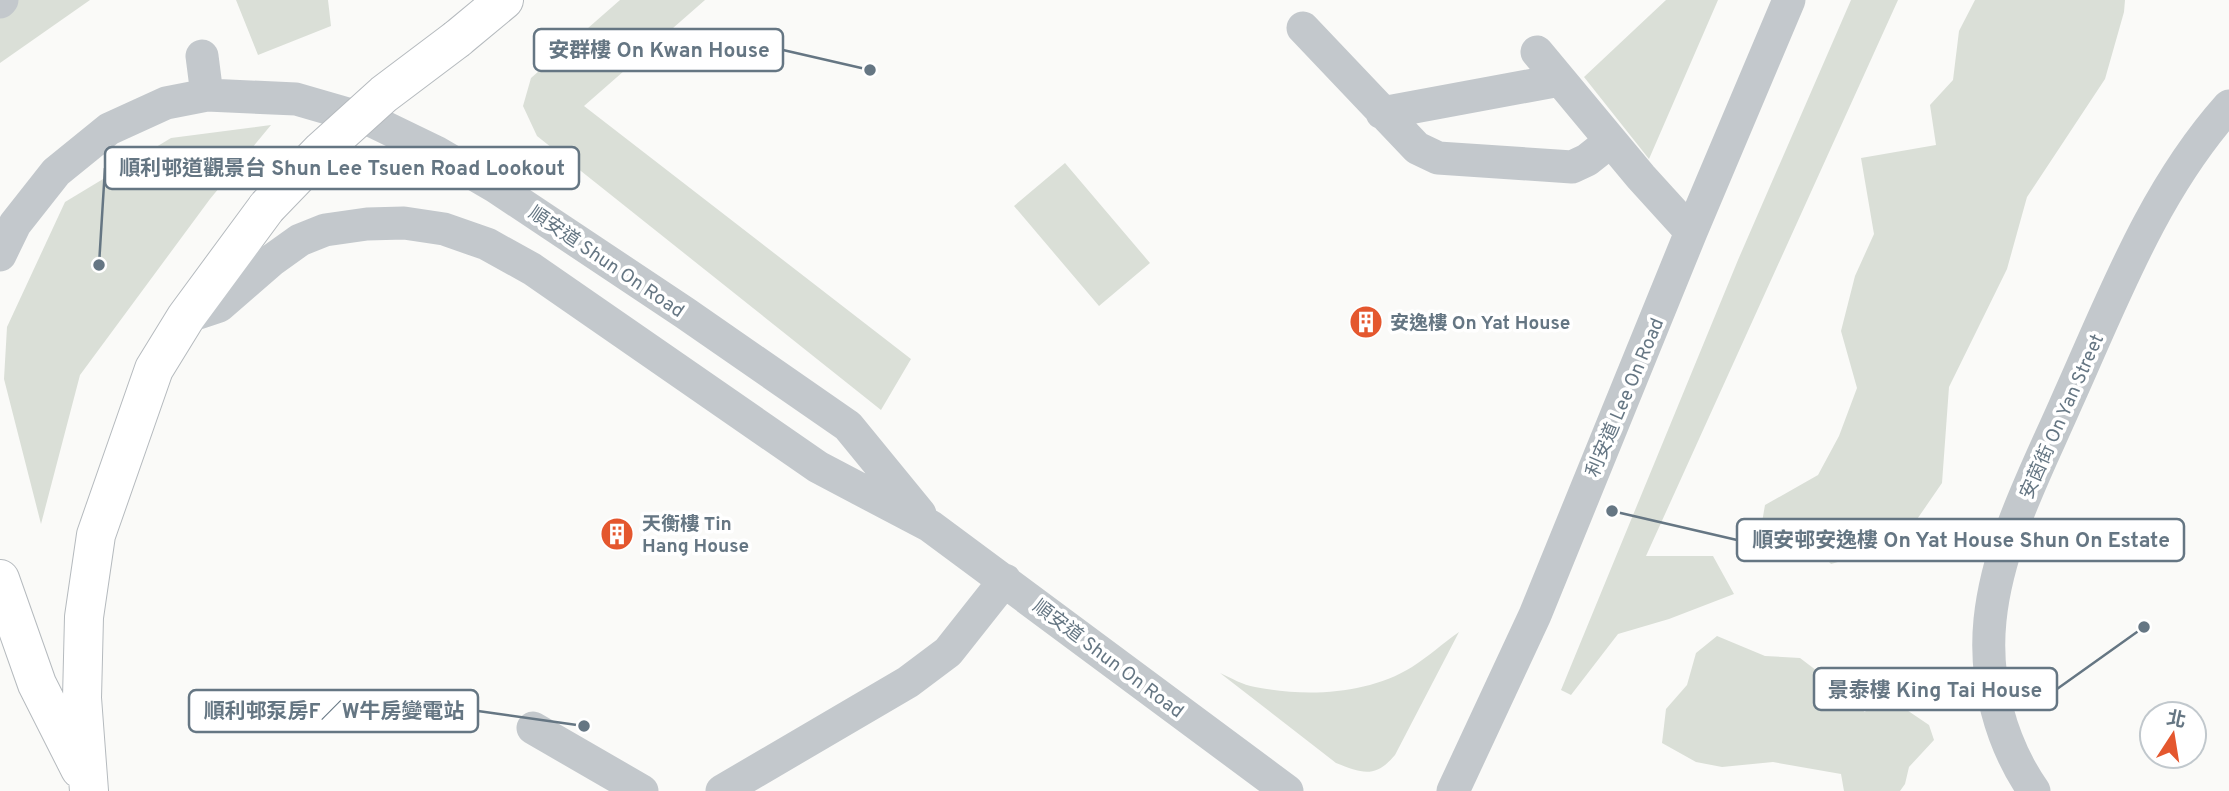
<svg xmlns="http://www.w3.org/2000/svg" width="2229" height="791" viewBox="0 0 2229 791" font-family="Overpass,'Noto Sans TC',sans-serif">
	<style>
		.green { fill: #dadfd7 }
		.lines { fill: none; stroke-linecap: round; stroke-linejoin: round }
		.major-casing { stroke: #b5babe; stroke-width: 40 }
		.minor { stroke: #c3c8cc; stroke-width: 33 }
		.major { stroke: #fff; stroke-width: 38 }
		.major-bridge-casing { stroke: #b5babe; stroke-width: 40; stroke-linecap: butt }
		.major-bridge { stroke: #fff; stroke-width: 38 }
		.labels { text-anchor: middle; stroke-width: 7; stroke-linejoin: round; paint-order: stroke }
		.street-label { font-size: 19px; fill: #657683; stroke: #fff }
		.poi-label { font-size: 19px; font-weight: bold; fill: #657683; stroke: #fff; text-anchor: start }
		.leader { fill: none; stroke: #657683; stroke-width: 2.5 }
		.callout-dot { fill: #657683; stroke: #fff; stroke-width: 2.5 }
		.callout { fill: #fff; stroke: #657683; stroke-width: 2.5 }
		.callout-label { font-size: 21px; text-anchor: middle; font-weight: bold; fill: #657683 }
	</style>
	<rect width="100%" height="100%" fill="#fafaf8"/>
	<path class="green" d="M0 0H90L0 63Z
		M236 0H328L331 26 258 55Z
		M620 0H705L584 106 911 359 881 410 537 136 523 106 531 78Z
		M1666 0H1718L1649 159 1584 77Z
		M1851 0H1898L1646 556H1713L1734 594 1669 619 1618 634 1571 695 1561 690 1738 260Z
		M1975 0H2125L2124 12 2105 79 2027 197 2007 269 1949 387 1942 483 1900 544 1831 564 1812 545 1781 558 1760 534 1765 505 1818 475 1839 436 1857 388 1841 331 1855 276 1874 234 1861 158 1936 145 1930 105 1953 80 1959 31Z
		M271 125 210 199 80 375 41 524 4 379 7 327 65 202 171 138Z
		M1065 163 1150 263 1099 306 1014 206Z
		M1459 632 1395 755C1375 779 1362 773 1336 763L1220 673C1231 678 1243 685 1255 687 1305 697 1367 695 1412 667 1428 657 1443 643 1459 632Z
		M1717 636 1765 656 1800 658 1825 677 1858 679 1864 712 1892 700 1929 725 1934 740 1909 767 1905 784 1900 791H1844L1841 774 1773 762 1722 767 1696 762 1662 743 1666 709 1687 685 1696 653Z"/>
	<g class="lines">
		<defs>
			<path id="major" d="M457 39 504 0
				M0 579 37 684 80 769
				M89 791 82 698 84 617 96 535 154 369 186 317 267 207"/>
		</defs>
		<use href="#major" class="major-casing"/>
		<path class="minor" d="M0 2 2 0
			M1303 28 1417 148 1438 158 1572 167 1587 160 1611 141
			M1537 52 1641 177 1691 232
			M202 56 207 95
			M1382 113 1560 80
			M0 255 15 224 56 172 109 129 166 103 207 95 296 99 372 121 436 152 496 187 685 313 848 426 920 514
			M186 317 219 306 272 260 300 240 325 230 367 224 404 223 444 229 487 244 532 269 818 467 930 526 1287 791
			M533 728 642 791
			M722 791 908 682 948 652 1005 580
			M1453 791 1535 615 1691 232 1789 0
			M2034 791C2000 742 1984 680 1990 620 1998 543 2036 472 2067 401 2113 299 2153 191 2229 106"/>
		<use href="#major" class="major"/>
		<defs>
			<path id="major-bridge" d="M267 207 322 150 384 94 457 39"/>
		</defs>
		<use href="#major-bridge" class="major-bridge-casing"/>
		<use href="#major-bridge" class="major-bridge"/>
	</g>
	<defs>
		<symbol id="building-disc" viewBox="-11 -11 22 22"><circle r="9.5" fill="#e4572e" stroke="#fff"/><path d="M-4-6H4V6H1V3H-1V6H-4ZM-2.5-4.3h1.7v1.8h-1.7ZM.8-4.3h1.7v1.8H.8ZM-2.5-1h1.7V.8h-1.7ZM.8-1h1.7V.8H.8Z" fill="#fff"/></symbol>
	</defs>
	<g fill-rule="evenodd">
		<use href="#building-disc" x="1347" y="303" width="38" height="38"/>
		<use href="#building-disc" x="598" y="515" width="38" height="38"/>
	</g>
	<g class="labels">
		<g class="street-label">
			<text transform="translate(607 261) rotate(34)" y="7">順安道 Shun On Road</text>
			<text transform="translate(1624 397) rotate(-67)" y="7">利安道 Lee On Road</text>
			<text transform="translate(2061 416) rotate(-66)" y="7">安茵街 On Yan Street</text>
			<text transform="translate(1109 658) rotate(37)" y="7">順安道 Shun On Road</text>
		</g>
		<g class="poi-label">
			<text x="1390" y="329">安逸樓 On Yat House</text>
			<text x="642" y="530">天衡樓 Tin<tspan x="642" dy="22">Hang House</tspan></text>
		</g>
	</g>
	<path class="leader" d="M870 70L783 50M99 265L105 168M1612 511L1737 540M2144 627L2057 689M584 726L478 711"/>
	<g class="callout-dot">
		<circle cx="870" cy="70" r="7"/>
		<circle cx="99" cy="265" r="7"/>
		<circle cx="1612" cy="511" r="7"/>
		<circle cx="2144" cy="627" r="7"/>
		<circle cx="584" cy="726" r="7"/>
	</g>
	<g class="callout">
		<rect x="534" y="29" width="249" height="42" rx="7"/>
		<rect x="105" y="147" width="474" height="42" rx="7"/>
		<rect x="1737" y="519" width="447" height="42" rx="7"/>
		<rect x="1814" y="668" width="243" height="42" rx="7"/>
		<rect x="189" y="690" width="289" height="42" rx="7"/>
	</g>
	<g class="callout-label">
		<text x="659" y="57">安群樓 On Kwan House</text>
		<text x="342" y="175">順利邨道觀景台 Shun Lee Tsuen Road Lookout</text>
		<text x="1961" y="547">順安邨安逸樓 On Yat House Shun On Estate</text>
		<text x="1935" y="697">景泰樓 King Tai House</text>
		<text x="334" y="718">順利邨泵房F／W牛房變電站</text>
	</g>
	<g transform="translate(2173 735) rotate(12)"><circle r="33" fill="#ffffff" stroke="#c1c8cd" stroke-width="2"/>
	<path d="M0-5L12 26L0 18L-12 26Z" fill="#e4572e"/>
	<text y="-10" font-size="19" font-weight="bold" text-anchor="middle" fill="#657683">北</text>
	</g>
</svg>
